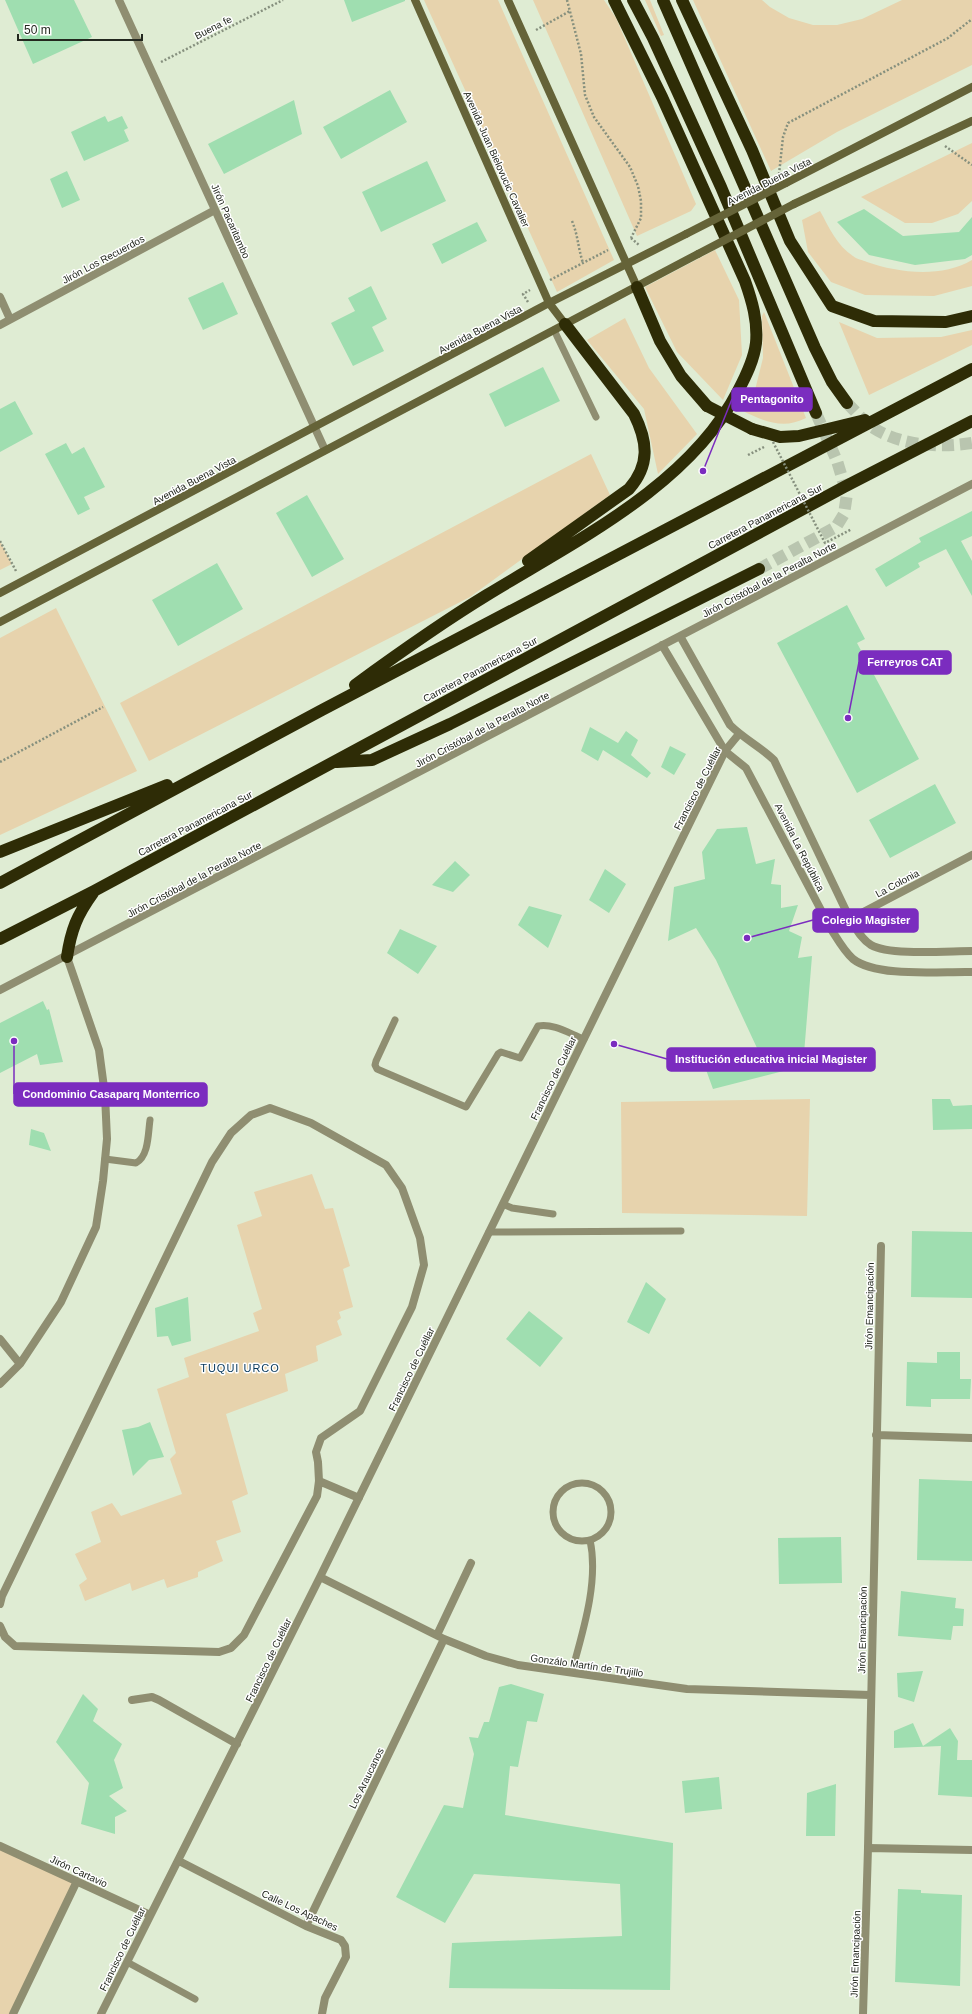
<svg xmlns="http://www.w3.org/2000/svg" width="972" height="2014" viewBox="0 0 972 2014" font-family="Helvetica,sans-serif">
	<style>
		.green { fill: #e7d3ad }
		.building { fill: #9fdeb0 }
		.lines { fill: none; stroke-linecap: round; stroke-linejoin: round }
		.motorway-tunnel { stroke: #b9c5af; stroke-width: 12; stroke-dasharray: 12 6; stroke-linecap: butt }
		.path { stroke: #86907e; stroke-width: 2.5; stroke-dasharray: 2 2; stroke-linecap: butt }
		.service { stroke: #8f8e71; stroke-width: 7 }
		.minor { stroke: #8f8e71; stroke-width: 8 }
		.tertiary { stroke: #8f8e71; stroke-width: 8 }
		.secondary { stroke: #656338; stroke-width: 8 }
		.motorway { stroke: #2e2c06; stroke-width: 12 }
		.path-bridge { stroke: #86907e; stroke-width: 2.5; stroke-dasharray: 2 2; stroke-linecap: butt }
		.secondary-bridge { stroke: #656338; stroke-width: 8 }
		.motorway-bridge { stroke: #2e2c06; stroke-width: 12 }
		.labels { text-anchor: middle; stroke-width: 3; stroke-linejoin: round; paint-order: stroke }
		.street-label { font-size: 10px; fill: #23281f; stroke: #fff }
		.neighbourhood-label { font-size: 11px; letter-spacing: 1px; fill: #06375b; stroke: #fff }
		.leader { fill: none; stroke: #7b2cbf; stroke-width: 1.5 }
		.callout-dot { fill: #7b2cbf; stroke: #fff; stroke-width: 1.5 }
		.callout { fill: #7b2cbf; stroke: #7b2cbf; stroke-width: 1.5 }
		.callout-label { font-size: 11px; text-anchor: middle; font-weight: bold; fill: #fff }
	</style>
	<rect width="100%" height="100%" fill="#dfecd3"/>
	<path class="green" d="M424 0H498L614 260 557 292Z
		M533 0H604L616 18 696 204 691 211 637 236Z
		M645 0H650L664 35 661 36Z
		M693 0H762L770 7 789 18 813 25H837L862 19 902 0H972V65L837 132 771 171Z
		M972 143V201L958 214 932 223H905L861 197Z
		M820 211C829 227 837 246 853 256 856 259 863 260 867 262 898 273 942 278 972 260V286L934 296 865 295 831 282 808 252 802 220Z
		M715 250 739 300 742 355 723 400 677 352 645 287Z
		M764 312 806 418C783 430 763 421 741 410L755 390 763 358 762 316Z
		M625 318 649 368 697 434 658 474 644 409 587 340Z
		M839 322 877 338 941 337 972 330V345L869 395Z
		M591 454 610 495 470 597 149 761 120 703Z
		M0 541 12 564 0 570Z
		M56 608 137 771 0 835V638Z
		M810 1099 807 1216 622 1213 621 1102Z
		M312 1174 325 1209 333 1208 350 1266 343 1269 353 1307 339 1312 341 1318 337 1321 342 1335 316 1346 318 1361 285 1374 288 1391 226 1414 248 1494 232 1501 241 1532 216 1541 223 1561 198 1572V1577L167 1588 164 1579 132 1591 130 1583 85 1601 79 1585 87 1579 75 1554 101 1542 91 1512 112 1503 121 1516 182 1494 170 1459 176 1453 157 1389 189 1377 184 1358 259 1331 253 1313 262 1309 237 1225 262 1216 254 1192Z
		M0 1846 77 1881 13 2014H0Z"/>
	<path class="building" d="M5 0H74L92 37 33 64Z
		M344 0H405V1L352 22Z
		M390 90 407 122 341 159 323 127Z
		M294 100 302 134 224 174 208 144Z
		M105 116 108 122 122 116 128 128 124 130 129 141 84 161 71 132Z
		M427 161 446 201 381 232 362 192Z
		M67 171 80 200 62 208 50 179Z
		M864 209 903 236 959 232 972 217V255L965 259 915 265 869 255 837 222Z
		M477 222 487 241 442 264 432 244Z
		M223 282 238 314 203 330 188 298Z
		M371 286 387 319 372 327 384 351 353 366 331 323 355 311 348 298Z
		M543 367 560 401 505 427 489 394Z
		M15 401 33 434 0 452V409Z
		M66 443 72 454 84 447 105 487 84 497 90 509 78 515 45 454Z
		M307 495 344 559 312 577 276 513Z
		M972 511V536L961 541 972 561V596L946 549 918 563 920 567 886 587 875 569 921 542 919 538Z
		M217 563 243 609 178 646 152 600Z
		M847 605 865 639 857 643 919 759 857 793 777 643Z
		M590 727 618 743 626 731 638 740 631 755 651 773 647 778 603 750 598 761 581 751Z
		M670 746 686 754 674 775 661 767Z
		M935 784 956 823 890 858 869 820Z
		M747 827 756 864 775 859 771 884 781 885V908L798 905 789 931 802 937 798 958 812 956 803 1066 713 1089 705 1067 757 1048 716 960 696 928 668 941 674 887 705 879 702 852 717 829Z
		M455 861 470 875 453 892 432 885Z
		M605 869 626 884 609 913 589 900Z
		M529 906 562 915 548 948 518 925Z
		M400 929 437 946 418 974 387 953Z
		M43 1001 47 1010 49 1009 63 1062 40 1065 37 1054 0 1073V1023Z
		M932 1099H950L953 1106 972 1105V1129L933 1130Z
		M31 1129 44 1133 51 1151 29 1145Z
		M912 1231 972 1232V1298L911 1297Z
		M646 1282 666 1299 649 1334 627 1322Z
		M188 1297 191 1341 172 1346 168 1336 157 1337 155 1308Z
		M529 1311 563 1338 540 1367 506 1339Z
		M937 1352H960V1379H971L970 1399H931V1407L906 1406 907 1362 937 1363Z
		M150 1422 164 1457 149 1460 133 1476 122 1430 138 1427Z
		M919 1479 972 1481V1561L917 1560Z
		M841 1537 842 1583 779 1584 778 1538Z
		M901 1591 956 1598 955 1608 964 1609 963 1626H953L951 1640 898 1636Z
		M923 1671 914 1702 898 1697 897 1673Z
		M511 1684 544 1694 537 1722 527 1721 518 1767 510 1766 505 1815 673 1843 670 1990 449 1988 452 1943 622 1936 620 1884 474 1874 445 1923 396 1897 444 1805 463 1808 474 1754 469 1737 478 1738 484 1722H489L499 1687Z
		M83 1694 98 1709 93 1721 122 1744 114 1760 123 1788 109 1796 127 1811 115 1817V1834L81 1824 89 1783 56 1742Z
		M913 1723 923 1746 950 1728 958 1741 957 1760H972V1797L938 1795 941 1746 894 1748V1731Z
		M719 1777 722 1809 685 1813 682 1781Z
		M836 1784 835 1836H806L807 1793Z
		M898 1889 921 1890V1893L962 1895 960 1986 895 1982Z"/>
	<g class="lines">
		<path class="motorway-tunnel" d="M847 403C854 410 861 418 869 425 898 446 939 448 972 443
			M759 569 836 527 844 514 847 494 837 461 816 413"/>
		<path class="path" d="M567 0 581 54 585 95 594 117 630 167 638 186 641 201V218L631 238 629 239
			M536 30 570 11
			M161 62 283 0
			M945 146 972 165
			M779 174 783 137 788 123 948 38 972 19
			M572 221C578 235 578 248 583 263
			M631 238 639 245
			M550 280 608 250
			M528 302 523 294 530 290
			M748 455 764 447
			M0 541 16 571
			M0 762 103 707"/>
		<path class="service" d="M554 330 596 417
			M395 1020 376 1061 375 1065 377 1069 466 1107 498 1054 501 1052 520 1058 538 1026C554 1023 570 1034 584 1039
			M105 1159 136 1163C149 1156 148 1133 150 1120
			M503 1204 512 1208 553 1214
			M489 1232 681 1231
			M553 1512a29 29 0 1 1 58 0a29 29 0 1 1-58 0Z
			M572 1671C583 1631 599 1581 590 1540
			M127 1962 195 1999"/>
		<path class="minor" d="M119 0 325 450
			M0 297 10 319
			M0 325 215 210
			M831 929 972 855
			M0 1339 20 1364
			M0 1384 20 1364 61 1302 96 1227 103 1181 107 1139 105 1095 99 1050 67 957
			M876 1435 972 1438
			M319 1481 359 1498
			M320 1577 444 1639 486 1656 518 1665 687 1689 870 1695
			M0 1604 2 1596 212 1162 231 1133 251 1115 270 1108 311 1123 386 1165 402 1188 420 1238 424 1265 412 1307 360 1411 321 1438 316 1452 318 1462 319 1481 317 1496 244 1635 231 1648 219 1652 15 1646 5 1637 0 1626
			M437 1635 471 1563
			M132 1700 152 1697 159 1700 237 1744
			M0 1846 150 1915
			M868 1848 881 1246
			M179 1861 306 1926 341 1940 345 1946 346 1957 325 1998 322 2014
			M306 1926 444 1639
			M13 2014 77 1881
			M101 2014 320 1577 725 751 739 734"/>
		<path class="tertiary" d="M680 636 730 725C744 739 761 747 774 760L850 919C856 928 861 939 871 945 890 956 948 951 972 951
			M662 645 725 751 746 768 831 929C838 940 844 951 853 959 877 978 942 971 972 972
			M0 990 972 484
			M863 2014 868 1848 972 1850"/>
		<path class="secondary" d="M415 0 549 303 565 324
			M508 0 637 287
			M786 183 972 87
			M794 204 972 121
			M0 593 549 303 686 234
			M0 622 698 254"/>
		<path class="motorway" d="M633 0 653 38 721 187 816 413
			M663 0 815 348 832 382 847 403
			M682 0 752 150 790 241 832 306 874 321 946 322 972 316
			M637 287 660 341 681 376 707 406
			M752 429 780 437 799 436 865 420
			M528 561 629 489C650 465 648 442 634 414L565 324
			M355 685C399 653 441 623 487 595 575 541 689 486 738 391 746 376 754 360 756 343 758 321 752 301 745 281L662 97 614 0
			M337 762 372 760 450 724 759 569
			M0 852 167 785
			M0 883 322 710 972 369
			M0 939 94 891 844 487 972 421
			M67 957C71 930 77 915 93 893"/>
		<path class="path-bridge" d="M773 442 825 543 852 529"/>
		<path class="secondary-bridge" d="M686 234 786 183
			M698 254 794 204"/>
		<path class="motorway-bridge" d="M707 406 752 429"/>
	</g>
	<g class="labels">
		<g class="street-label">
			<text transform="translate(213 27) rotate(-27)" y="4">Buena fe</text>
			<text transform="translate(497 159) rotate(66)" y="4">Avenida Juan Bielovucic Cavalier</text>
			<text transform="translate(769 181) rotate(-27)" y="4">Avenida Buena Vista</text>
			<text transform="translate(231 221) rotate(66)" y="4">Jirón Pacaritambo</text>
			<text transform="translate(103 259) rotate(-28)" y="4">Jirón Los Recuerdos</text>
			<text transform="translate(480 329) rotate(-28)" y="4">Avenida Buena Vista</text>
			<text transform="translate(194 480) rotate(-28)" y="4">Avenida Buena Vista</text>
			<text transform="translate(765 516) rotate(-28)" y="4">Carretera Panamericana Sur</text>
			<text transform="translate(769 579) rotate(-28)" y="4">Jirón Cristóbal de la Peralta Norte</text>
			<text transform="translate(480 669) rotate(-28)" y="4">Carretera Panamericana Sur</text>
			<text transform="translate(482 729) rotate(-28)" y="4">Jirón Cristóbal de la Peralta Norte</text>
			<text transform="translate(697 788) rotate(-63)" y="4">Francisco de Cuéllar</text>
			<text transform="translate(195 823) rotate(-28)" y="4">Carretera Panamericana Sur</text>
			<text transform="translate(800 847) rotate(63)" y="4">Avenida La República</text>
			<text transform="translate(194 879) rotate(-28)" y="4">Jirón Cristóbal de la Peralta Norte</text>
			<text transform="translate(897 883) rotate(-28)" y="4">La Colonia</text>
			<text transform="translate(553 1078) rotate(-64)" y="4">Francisco de Cuéllar</text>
			<text transform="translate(869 1306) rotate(-89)" y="4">Jirón Emancipación</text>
			<text transform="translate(411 1369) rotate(-64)" y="4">Francisco de Cuéllar</text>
			<text transform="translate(862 1630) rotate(-89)" y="4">Jirón Emancipación</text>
			<text transform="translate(268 1660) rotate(-64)" y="4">Francisco de Cuéllar</text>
			<text transform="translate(587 1665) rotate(8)" y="4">Gonzálo Martín de Trujillo</text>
			<text transform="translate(366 1778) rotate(-64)" y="4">Los Araucanos</text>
			<text transform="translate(79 1871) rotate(25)" y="4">Jirón Cartavio</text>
			<text transform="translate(300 1910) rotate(25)" y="4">Calle Los Apaches</text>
			<text transform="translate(122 1949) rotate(-64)" y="4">Francisco de Cuéllar</text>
			<text transform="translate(855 1954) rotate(-88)" y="4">Jirón Emancipación</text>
		</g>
		<g class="neighbourhood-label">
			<text x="240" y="1372">TUQUI URCO</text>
		</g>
	</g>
	<path class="leader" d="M703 471L732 399M848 718L859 662M747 938L813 920M614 1044L667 1059M14 1041L14 1094"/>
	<g class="callout-dot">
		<circle cx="703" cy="471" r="4"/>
		<circle cx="848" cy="718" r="4"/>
		<circle cx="747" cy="938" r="4"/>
		<circle cx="614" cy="1044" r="4"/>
		<circle cx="14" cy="1041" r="4"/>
	</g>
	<g class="callout">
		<rect x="732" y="388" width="80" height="23" rx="4"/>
		<rect x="859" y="651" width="92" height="23" rx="4"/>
		<rect x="813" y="909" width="105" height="23" rx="4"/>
		<rect x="667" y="1048" width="208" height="23" rx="4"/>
		<rect x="14" y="1083" width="193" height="23" rx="4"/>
	</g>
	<g class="callout-label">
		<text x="772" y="403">Pentagonito</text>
		<text x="905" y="666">Ferreyros CAT</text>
		<text x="866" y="924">Colegio Magister</text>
		<text x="771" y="1063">Institución educativa inicial Magister</text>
		<text x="111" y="1098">Condominio Casaparq Monterrico</text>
	</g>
	<path d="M18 34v6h124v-6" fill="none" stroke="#23281f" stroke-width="2"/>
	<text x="24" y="34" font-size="12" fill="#23281f" stroke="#ffffff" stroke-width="3" paint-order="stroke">50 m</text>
</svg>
